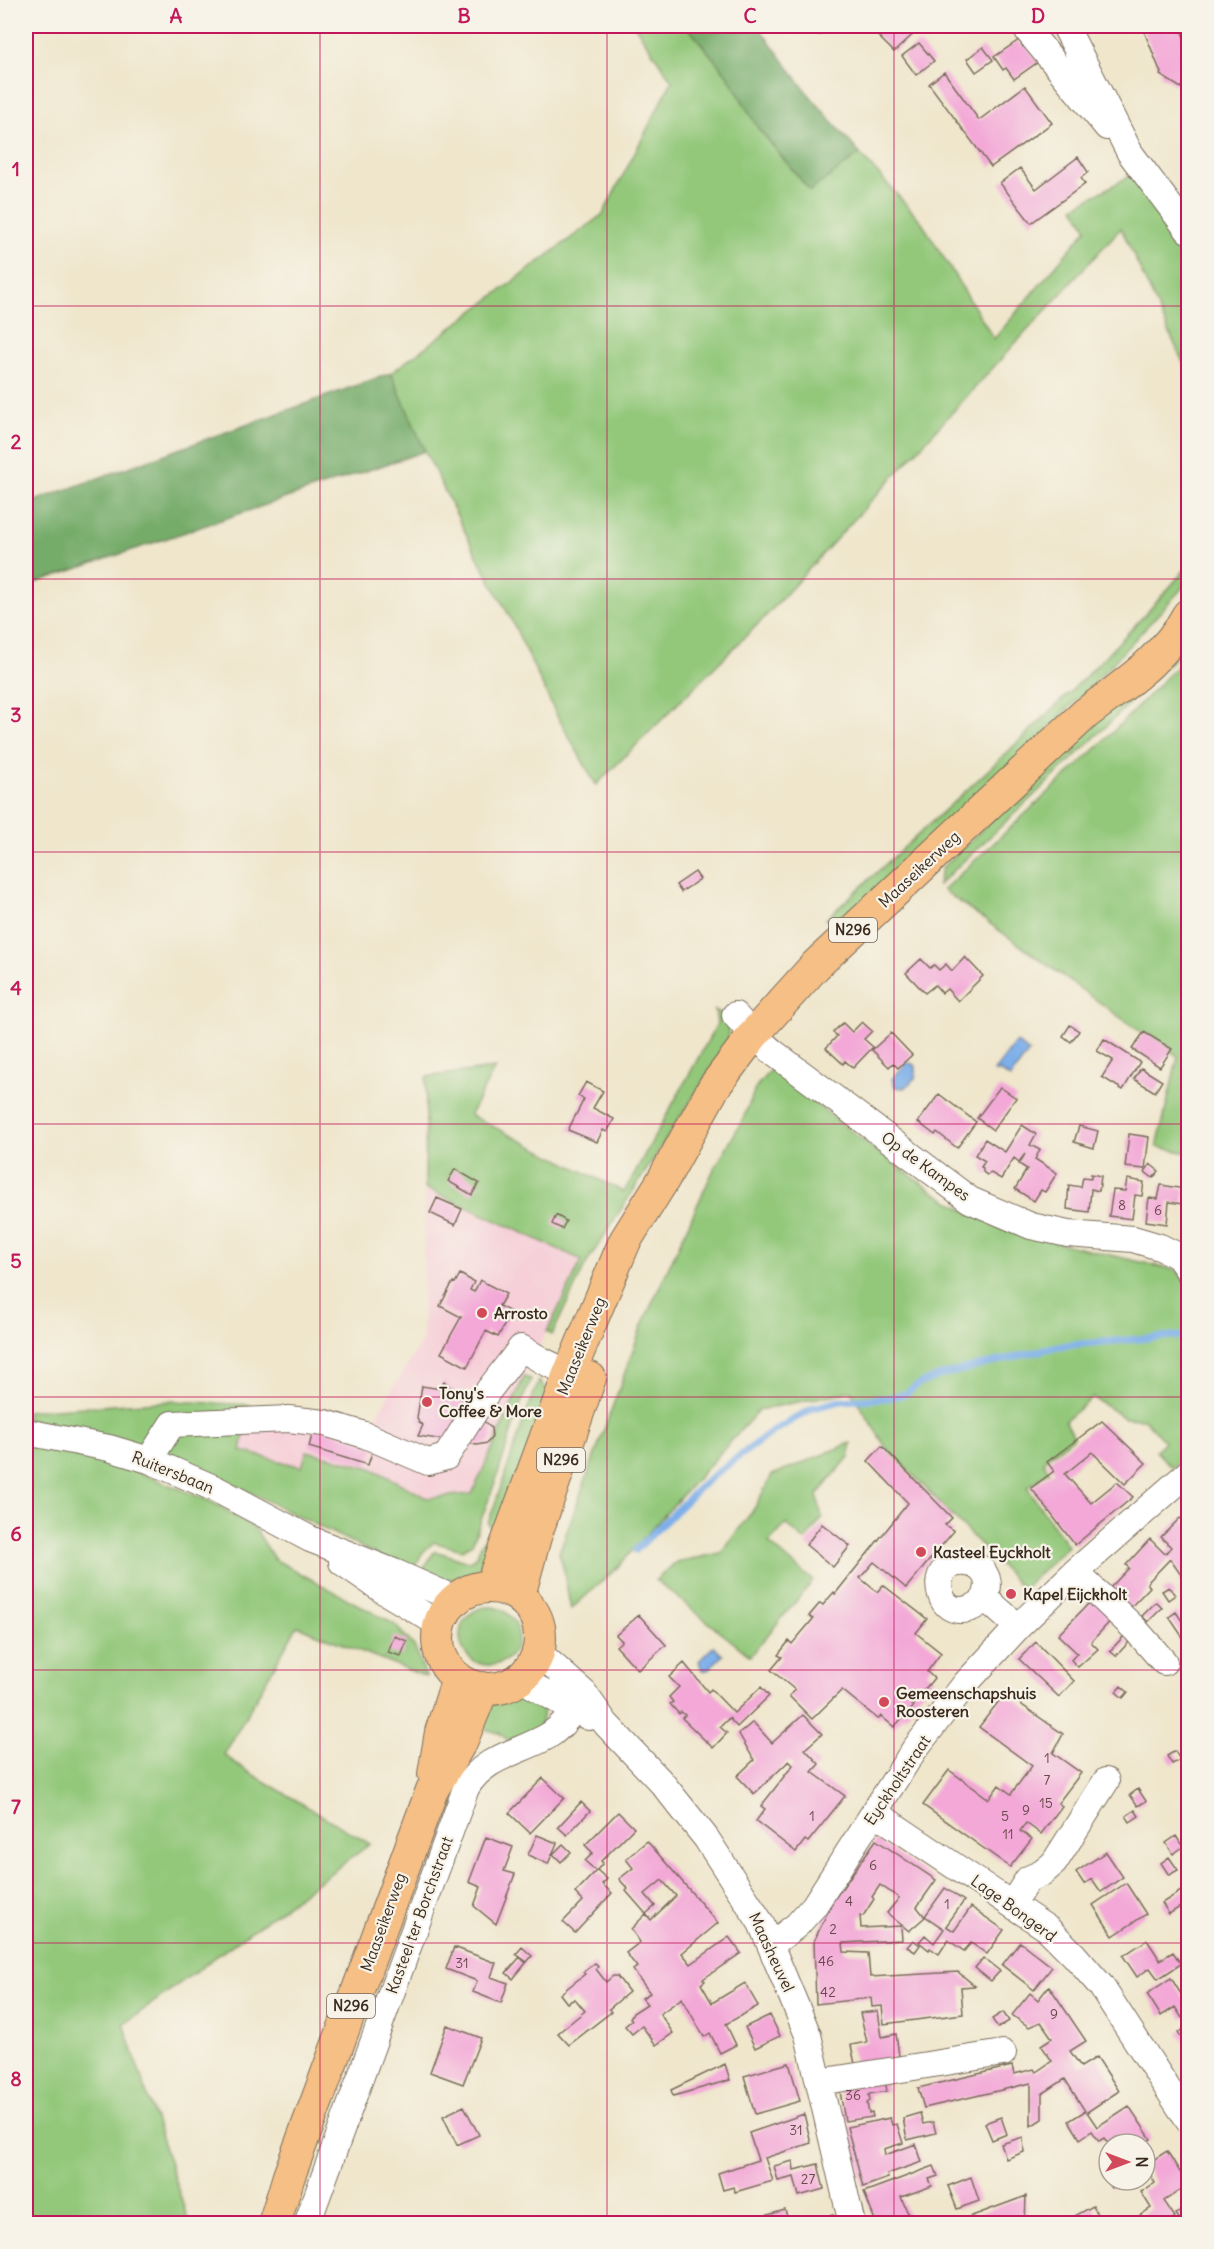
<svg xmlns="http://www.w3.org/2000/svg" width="1214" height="2249" viewBox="0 0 1214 2249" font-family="Delius,sans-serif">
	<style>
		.built { fill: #f6cfd8 }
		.green { fill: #93c87a; stroke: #67794c; stroke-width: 1.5 }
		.forest { fill: #76ac6a; stroke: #586b44; stroke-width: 1.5 }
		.water { fill: #7dafe9; stroke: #5c6c84; stroke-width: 1.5 }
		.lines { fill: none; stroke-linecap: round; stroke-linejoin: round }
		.stream { stroke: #7dafe9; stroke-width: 7 }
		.building { fill: #f3a8d7 }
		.minor-casing { stroke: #7a6c5b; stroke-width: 28 }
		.major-casing { stroke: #7a6c5b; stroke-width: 34 }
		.minor { stroke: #fff; stroke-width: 26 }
		.major { stroke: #f5bf86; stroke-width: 32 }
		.grid { fill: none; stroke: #c2185b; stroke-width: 1.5; stroke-opacity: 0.55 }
		.poi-dot { fill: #d1495b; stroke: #f7f3e8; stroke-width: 2 }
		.labels { text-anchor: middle; stroke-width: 4.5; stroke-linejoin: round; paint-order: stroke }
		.number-label { font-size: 14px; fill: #694a4c }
		.shield { fill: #f7f3e8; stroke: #73665b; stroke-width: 1.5 }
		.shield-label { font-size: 15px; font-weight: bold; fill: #3b2a1e }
		.street-label { font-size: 16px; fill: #3b2a1e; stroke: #f7f3e8 }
		.poi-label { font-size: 16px; font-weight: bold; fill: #3b2a1e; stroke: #f7f3e8; text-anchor: start }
		.neatline { fill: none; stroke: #c2185b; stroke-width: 2 }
		.grid-label { font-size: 20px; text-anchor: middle; font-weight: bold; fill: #c2185b }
	</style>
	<rect width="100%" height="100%" fill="#f7f3e8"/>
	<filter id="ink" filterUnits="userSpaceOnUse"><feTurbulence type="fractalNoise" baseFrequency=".0167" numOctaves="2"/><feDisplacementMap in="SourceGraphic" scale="12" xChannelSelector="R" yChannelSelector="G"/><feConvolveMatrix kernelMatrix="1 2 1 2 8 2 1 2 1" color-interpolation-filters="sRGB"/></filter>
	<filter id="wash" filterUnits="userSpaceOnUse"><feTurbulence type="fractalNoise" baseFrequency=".008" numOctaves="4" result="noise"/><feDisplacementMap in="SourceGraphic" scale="24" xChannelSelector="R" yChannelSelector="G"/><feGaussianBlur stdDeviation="1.35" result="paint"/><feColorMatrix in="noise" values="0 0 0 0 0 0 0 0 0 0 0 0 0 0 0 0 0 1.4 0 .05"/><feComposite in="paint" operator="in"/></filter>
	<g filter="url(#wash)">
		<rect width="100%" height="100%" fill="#efe6cc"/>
		<path class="built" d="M425 1188 582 1260 524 1377 472 1494 427 1498 371 1468 307 1451 302 1467 240 1451 250 1405 374 1419 422 1341Z"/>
		<path class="green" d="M635 26H687L728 76 758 128 810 190 860 154 921 221 994 339 1087 229 1074 207 1135 173 1188 241V373L1121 228 764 618 596 785 555 712 512 621 476 554 425 451 391 373 603 214 672 81Z
			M1188 566V582L1099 678 1036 741 840 923 831 922 826 919C950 804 1079 694 1188 566Z
			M1188 630V644C1108 727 1023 806 938 885L942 868Z
			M1188 655V1153L1157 1147 1178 1056 1142 1033 943 890 1103 742Z
			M715 1010 727 1017 729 1041 586 1264 552 1335 547 1332 582 1260 425 1188 426 1077 495 1068 470 1115 624 1192 717 1024Z
			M771 1069 879 1153 934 1192 971 1214 1063 1244 1175 1270 1184 1278 1188 1292V1452L1172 1468 1156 1451 1164 1441 1144 1419 1125 1418 1093 1398 1065 1420 1074 1437 1043 1461 1049 1471 1027 1488 1068 1546 1023 1589 885 1446 851 1391 759 1410 614 1571 571 1609C566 1590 566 1571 559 1553L643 1323 713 1171 743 1119 756 1087Z
			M524 1377 531 1379 518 1411 497 1477 472 1544 462 1550 434 1542 423 1552 412 1572 184 1460 64 1426 26 1420V1411L174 1401 250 1405 241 1451 302 1467 307 1451 371 1468 427 1498 472 1494Z
			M539 1381 548 1391 503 1536 493 1532 488 1523C506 1476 519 1427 539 1381Z
			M851 1443 849 1457 817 1495 822 1518 805 1541 786 1524 769 1543 813 1581 750 1656 656 1580 676 1562 721 1553 754 1509 772 1475Z
			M26 1444 109 1460 214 1503 255 1528 274 1559 394 1624 414 1646 426 1677 297 1626 224 1755 247 1771 370 1844 124 2024 189 2223 26 2224Z
			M485 1539 500 1542 496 1553 474 1577 432 1581 420 1575 434 1552C446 1551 464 1565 472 1560 479 1556 479 1544 485 1539Z
			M460 1636a29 29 0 1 1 58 0a29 29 0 1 1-58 0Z
			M513 1692C518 1693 524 1692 528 1694 546 1699 547 1722 533 1732 526 1737 517 1739 510 1742L499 1733 476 1727C486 1705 491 1701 513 1692Z"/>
		<path class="forest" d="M687 26H758L806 91 860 154 810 191 758 128 728 76Z
			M391 373 425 451 26 586V504Z"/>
		<path class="water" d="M1016 1042 1029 1052 1010 1078 999 1071 997 1073 994 1071Z
			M907 1063 913 1064 916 1067V1077L905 1088 895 1087 892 1079Z
			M714 1646 723 1655 707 1670H702L699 1661Z"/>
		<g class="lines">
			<path class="stream" d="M636 1550 705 1482 769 1434 813 1408 840 1401 888 1398 905 1394 919 1384 939 1376 1058 1346 1173 1336 1187 1337"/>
		</g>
		<g id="blocks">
			<path class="building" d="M811 26H830L819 35Z
				M877 26H922L894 52 872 30Z
				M1142 26H1179L1186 42 1188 35V83L1186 81 1181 88 1160 75 1161 73Z
				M1019 40 1023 47 1026 45 1038 62 1014 79 1006 68 1003 70 994 57Z
				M919 43 934 61 916 75 902 56Z
				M983 47 993 60 976 72 967 59Z
				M944 72 979 120 1025 86 1052 123 991 167 929 84Z
				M1078 157 1088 172 1081 178 1085 184 1031 223 1000 183 1020 168 1036 189Z
				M695 872 700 879 681 892 676 885Z
				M965 957 983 976 958 1001 947 989 942 993 935 985 925 993 906 973 921 959 930 968 934 965 939 970 946 964 952 971Z
				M862 1022 872 1031 864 1039 873 1047 853 1068 845 1061 843 1064 826 1048 837 1036 833 1032 843 1023 852 1032Z
				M1070 1025 1079 1031 1071 1042 1063 1036Z
				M1144 1032 1172 1049 1160 1067 1132 1049Z
				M891 1033 912 1055 898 1068 893 1063 889 1067 872 1050Z
				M1104 1039 1140 1062 1123 1090 1102 1077 1113 1060 1097 1051Z
				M1141 1068 1162 1081 1155 1092 1134 1079Z
				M586 1082 603 1091 593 1108 614 1119 607 1132 603 1130 597 1142 568 1130 584 1099 578 1096Z
				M1000 1087 1016 1098 993 1130 977 1118Z
				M939 1094 976 1122 957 1148 937 1132 935 1135 918 1122Z
				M1022 1125 1036 1134 1030 1145 1040 1150 1035 1159 1057 1173 1045 1192 1041 1190 1034 1201 1015 1189 1027 1169 1019 1164 1025 1154 1019 1162 1014 1158 1001 1179 991 1173 987 1175 983 1172V1168L981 1167 985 1161 975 1155 985 1139 1005 1152Z
				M1079 1126 1098 1131 1094 1148 1074 1142Z
				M1129 1134 1149 1137 1145 1169 1125 1167Z
				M1150 1164 1159 1171 1153 1178 1145 1172Z
				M455 1169 479 1183 472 1195 448 1181Z
				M1091 1174 1101 1176 1099 1191 1091 1189 1089 1212 1067 1209 1069 1185 1081 1187 1083 1177 1091 1178Z
				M1127 1179 1144 1182 1142 1196 1135 1195 1132 1219 1109 1216 1113 1190 1125 1191Z
				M1161 1185 1185 1189 1183 1204 1169 1202 1167 1224 1146 1221 1149 1198 1158 1199Z
				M437 1198 462 1209 455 1225 430 1213Z
				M556 1215 566 1221 562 1229 552 1224Z
				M460 1274 474 1282 470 1290 474 1292 480 1280 506 1294 499 1306 511 1312 498 1337 486 1331 467 1367 441 1353 461 1317 440 1306 453 1282 455 1283Z
				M444 1381 491 1428 492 1437 487 1443 477 1445 418 1436 423 1425 419 1423 417 1418 422 1386 441 1389Z
				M1102 1421 1146 1463 1125 1484 1092 1452 1065 1474 1091 1503 1117 1482 1133 1497 1075 1545 1031 1488 1054 1471 1047 1462Z
				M314 1427 374 1446 368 1465 309 1447Z
				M882 1446 952 1518 945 1525 954 1531 906 1588 874 1562 860 1578 877 1592 883 1585 927 1619 916 1633 941 1653 927 1672 934 1678 912 1705 914 1706 906 1716 905 1715 894 1727 881 1716 878 1719 842 1690 812 1719 789 1696 795 1690 771 1670 782 1657 778 1655 789 1641 792 1644 813 1619 809 1616 820 1603 823 1605 834 1592 835 1594 908 1503 868 1461Z
				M1180 1518 1188 1525V1579L1186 1576 1183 1578 1170 1559 1147 1583 1150 1587 1126 1612 1106 1592 1129 1568 1126 1565 1150 1539 1165 1554 1171 1547 1161 1537Z
				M822 1524 850 1546 833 1567 806 1545Z
				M1169 1587 1175 1595 1168 1600 1162 1591Z
				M1094 1598 1114 1617 1091 1642 1098 1649 1078 1667 1071 1660 1077 1653 1058 1635Z
				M1156 1602 1162 1608 1148 1622 1142 1616Z
				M1176 1612 1188 1630V1645L1169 1617Z
				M639 1615 666 1645 638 1670 616 1646 622 1641 616 1635Z
				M394 1636 407 1641 401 1656 388 1652Z
				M1124 1636 1129 1642 1116 1656 1110 1651Z
				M1036 1642 1074 1681 1059 1697 1019 1659Z
				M1188 1662V1680L1181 1666Z
				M684 1663 708 1692 711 1689 734 1713 761 1687 769 1696 737 1727 729 1718 720 1727 727 1733 713 1748 682 1718 685 1715 681 1712 679 1714 670 1704 673 1702 669 1697 679 1687 669 1677Z
				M1121 1686 1128 1692 1123 1698 1116 1692Z
				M1005 1693 1063 1734 1053 1753 1081 1773 1058 1803 1062 1806 1041 1834 1026 1823 1020 1831 1032 1839 1010 1867 923 1805 949 1770 989 1799 999 1785 1011 1794 1032 1766 979 1727Z
				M803 1715 822 1734 805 1749 819 1764 812 1772 845 1796 808 1842 805 1840 796 1852 756 1821 765 1809 761 1806 793 1765 789 1761 754 1794 737 1776 754 1760 739 1734 753 1722 772 1743Z
				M1175 1751 1180 1760 1172 1764 1167 1756Z
				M543 1778 564 1798 530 1833 509 1813Z
				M1138 1789 1146 1801 1138 1806 1130 1795Z
				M581 1802 590 1811 567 1835 558 1827Z
				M1135 1810 1139 1816 1130 1822 1126 1816Z
				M618 1812 634 1828 601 1861 603 1863 597 1870 607 1879 602 1884 612 1893 575 1933 563 1922 583 1901 575 1893 596 1871 585 1861 593 1853 585 1845Z
				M537 1835 557 1843 548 1864 528 1855Z
				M1176 1836 1183 1847 1173 1854 1166 1843Z
				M486 1837 513 1847 504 1871 515 1874 496 1924 474 1906 481 1887 469 1882Z
				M876 1840 936 1880 917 1907 925 1917 909 1931 887 1913 899 1898 880 1885 872 1897 874 1899 863 1916H860L861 1928 901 1926 902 1940 843 1943 844 1952 868 1953 870 1977 958 1972 975 1986 961 1987 963 2014 884 2024 882 2006 872 2007 871 1998 816 2004 814 1941 833 1901Z
				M647 1841 718 1923 682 1953 691 1964 729 1937 741 1953 703 1979 705 1981 701 1984 712 2003 745 1983 758 2006 726 2024 736 2045 720 2053 710 2033 704 2037 682 1998 660 2014 673 2033 656 2045 642 2026 632 2034 625 2026 632 2020 630 2018 633 2013 647 2004 642 1998 650 1993 633 1970 637 1967 626 1953 640 1942 631 1929 646 1914 651 1920 676 1896 662 1880 645 1894 655 1906 646 1914 626 1891 628 1889 619 1879 633 1868 626 1859Z
				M563 1844 571 1852 561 1862 553 1854Z
				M1106 1852 1123 1877 1101 1892 1092 1879 1084 1884 1076 1872Z
				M1169 1857 1178 1870 1169 1875 1161 1863Z
				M1126 1883 1146 1914 1113 1936 1093 1905Z
				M945 1888 964 1901 946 1926 954 1931 971 1907 1004 1930 987 1954 971 1943 964 1951 948 1940 939 1954 930 1948 929 1950 919 1942 925 1935 934 1943 944 1929 925 1916Z
				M1184 1889 1188 1895V1902L1169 1914 1162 1903Z
				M913 1940 920 1945 915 1952 907 1947Z
				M1147 1940 1160 1960 1173 1952 1181 1964 1158 1979 1150 1968 1137 1977 1123 1956Z
				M1020 1942 1052 1967 1034 1990 1002 1965Z
				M454 1947 496 1963 491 1977 508 1983 501 2003 473 1992 477 1981 446 1969Z
				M522 1947 532 1956 527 1962 516 1954Z
				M520 1957 526 1963 513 1979 506 1973Z
				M983 1958 1000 1971 991 1981 975 1968Z
				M595 1963 598 1967 596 1969 606 1982 613 1976H617L629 1992 609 2009 611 2012 569 2045 558 2033 585 2011 575 1999 567 2003 560 1994 585 1974 583 1972Z
				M1171 1978 1184 1999 1188 1996V2014L1182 2018 1175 2007 1161 2016 1147 1994Z
				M1049 1986 1086 2041 1070 2051 1081 2067 1097 2057 1119 2091 1087 2112 1097 2127 1129 2106 1151 2139 1144 2144H1122L1117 2137 1108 2143 1104 2138 1099 2141 1092 2131 1080 2139 1069 2121 1085 2111 1065 2079 1042 2094V2119L1031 2126V2083L924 2108 918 2088 1012 2066 1014 2074 1034 2069 1036 2072 1052 2061 1041 2045 1052 2038 1041 2022 1029 2027 1012 2015 1030 1993 1038 2000Z
				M878 2011 882 2037 896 2034 899 2056 886 2059 884 2076 887 2091 869 2094 870 2101 867 2103 869 2114 872 2113 873 2117 845 2121 837 2073 856 2069 851 2045 867 2042 860 2013Z
				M1003 2012 1009 2021 998 2028 992 2019Z
				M770 2015 780 2036 755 2048 745 2027Z
				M447 2025 481 2038 463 2084 430 2072Z
				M1188 2026V2048L1178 2033Z
				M789 2063 800 2101 755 2114 744 2076Z
				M725 2064 730 2080 673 2096 671 2090Z
				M464 2106 479 2135 457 2145 443 2116Z
				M920 2113 923 2124 933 2122 936 2133 907 2140 903 2118Z
				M804 2114 811 2143 765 2158 773 2181 735 2192 734 2187 723 2190 718 2173 758 2160 749 2133Z
				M1001 2117 1007 2134 992 2140 985 2123Z
				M890 2118 892 2125 897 2124 903 2143 884 2149 885 2155 916 2144 922 2162 887 2174 888 2178 863 2187 847 2127Z
				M1023 2137 1024 2152 1006 2159 1001 2144Z
				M1167 2151 1188 2185 1164 2201 1175 2217 1166 2223H1135L1133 2220 1151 2208 1141 2192 1155 2183 1145 2165Z
				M793 2161 794 2170 818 2164 824 2189 799 2196 794 2177 778 2181 774 2166Z
				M1109 2165V2180H1125L1112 2188 1100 2171Z
				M934 2166 938 2176 929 2179 932 2186 901 2197 912 2223H876L864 2192Z
				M971 2177 979 2201 957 2209 948 2186Z
				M1026 2196 1025 2223H953Z
				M1093 2206 1100 2220 1093 2223H1076L1073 2217Z
				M1188 2207V2223H1182L1176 2214Z
				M785 2210 789 2223H741Z
				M833 2215 835 2223H802Z"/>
		</g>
	</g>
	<g filter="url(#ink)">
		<use href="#blocks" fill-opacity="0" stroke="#7a6c5b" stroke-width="1.5"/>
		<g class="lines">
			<defs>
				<path id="minor" d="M1024 26 1107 127
					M1065 26 1130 153 1188 230
					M735 1015 753 1035 774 1053 970 1200 1031 1226 1068 1234 1133 1239 1160 1247 1178 1256 1188 1270
					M26 1432 109 1448 149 1460 216 1489 310 1539 394 1572 455 1599
					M149 1460 172 1424 288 1419 325 1423 365 1435 428 1462 446 1457 485 1395 521 1348 543 1361 585 1381
					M342 1562 384 1591 439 1624
					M1075 1572 1135 1629 1164 1662
					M985 1598C1003 1554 927 1549 941 1595 948 1617 973 1612 985 1598L1018 1627
					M538 1652 584 1693 606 1724 662 1783 706 1838 761 1923 808 2035 852 2224
					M520 1678 574 1710 589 1717
					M874 1812 1048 1929 1074 1955 1101 1986 1188 2120
					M1012 1904 1028 1879 1042 1873 1054 1863 1106 1781
					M771 1945 797 1925 814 1906 914 1750 966 1683 1018 1627 1075 1572 1188 1473
					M819 2082 1003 2053
					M307 2224 466 1788C484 1756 519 1753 548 1736 564 1726 574 1710 584 1693"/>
				<path id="major" d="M491 1586 569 1374 625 1241 663 1180 714 1087 753 1035 816 965 1085 714C1122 686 1166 657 1188 615
					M438 1638a51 51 0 1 1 102 0a51 51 0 1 1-102 0Z
					M519 1596 535 1537 590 1378
					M434 1774 441 1732 458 1678
					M274 2224 289 2176 432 1790 462 1740 483 1688"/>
			</defs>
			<use href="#minor" class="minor-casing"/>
			<use href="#major" class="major-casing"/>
			<use href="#minor" class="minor"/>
			<use href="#major" class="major"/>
		</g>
	</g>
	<path class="grid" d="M320 26V2224M607 26V2224M894 26V2224M26 306H1188M26 579H1188M26 852H1188M26 1124H1188M26 1397H1188M26 1670H1188M26 1943H1188"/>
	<g class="poi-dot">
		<circle cx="482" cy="1313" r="6"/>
		<circle cx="427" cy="1402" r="6"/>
		<circle cx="921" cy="1552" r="6"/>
		<circle cx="1011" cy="1594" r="6"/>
		<circle cx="884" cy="1702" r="6"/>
	</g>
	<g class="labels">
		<g class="number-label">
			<text x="1122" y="1210">8</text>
			<text x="1158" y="1215">6</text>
			<text x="1047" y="1763">1</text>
			<text x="1047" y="1785">7</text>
			<text x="1046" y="1808">15</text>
			<text x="1026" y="1815">9</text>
			<text x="812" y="1821">1</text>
			<text x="1005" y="1821">5</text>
			<text x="1008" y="1839">11</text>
			<text x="873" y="1870">6</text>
			<text x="849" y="1906">4</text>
			<text x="947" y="1909">1</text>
			<text x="833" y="1934">2</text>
			<text x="826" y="1966">46</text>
			<text x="462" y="1968">31</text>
			<text x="828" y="1997">42</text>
			<text x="1054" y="2019">9</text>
			<text x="853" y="2100">36</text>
			<text x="796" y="2135">31</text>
			<text x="808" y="2184">27</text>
		</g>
		<g class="shield">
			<rect x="829" y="918" width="48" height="24" rx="4.5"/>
			<rect x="537" y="1448" width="48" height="24" rx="4.5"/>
			<rect x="327" y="1994" width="48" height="24" rx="4.5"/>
		</g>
		<g class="shield-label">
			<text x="853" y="935">N296</text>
			<text x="561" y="1465">N296</text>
			<text x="351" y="2011">N296</text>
		</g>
		<g class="street-label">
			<text transform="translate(919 869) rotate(-43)" y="6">Maaseikerweg</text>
			<text transform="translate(926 1166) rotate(36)" y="6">Op de Kampes</text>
			<text transform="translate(581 1346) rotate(-68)" y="6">Maaseikerweg</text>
			<text transform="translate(173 1472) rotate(22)" y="6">Ruitersbaan</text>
			<text transform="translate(897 1780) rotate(-56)" y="6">Eyckholtstraat</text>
			<text transform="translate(1014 1908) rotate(36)" y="6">Lage Bongerd</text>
			<text transform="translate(419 1915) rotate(-70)" y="6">Kasteel ter Borchstraat</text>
			<text transform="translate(383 1922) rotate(-70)" y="6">Maaseikerweg</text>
			<text transform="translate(772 1952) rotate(65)" y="6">Maasheuvel</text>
		</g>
		<g class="poi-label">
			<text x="494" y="1319">Arrosto</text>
			<text x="439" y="1399">Tony's<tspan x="439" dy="18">Coffee &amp; More</tspan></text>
			<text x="933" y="1558">Kasteel Eyckholt</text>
			<text x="1023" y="1600">Kapel Eijckholt</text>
			<text x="896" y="1699">Gemeenschapshuis<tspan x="896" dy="18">Roosteren</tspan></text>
		</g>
	</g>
	<rect width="1214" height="2249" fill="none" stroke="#f7f3e8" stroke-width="66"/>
	<g transform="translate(1127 2162) rotate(90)"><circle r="28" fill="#f7f3e8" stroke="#aca397" stroke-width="1.5"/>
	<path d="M0-4.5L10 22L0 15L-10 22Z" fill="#d1495b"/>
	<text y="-9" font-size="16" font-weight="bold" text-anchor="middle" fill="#3b2a1e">N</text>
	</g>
	<rect x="33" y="33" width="1148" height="2183" class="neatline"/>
	<g class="grid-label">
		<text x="176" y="23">A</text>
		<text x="464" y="23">B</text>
		<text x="750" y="23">C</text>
		<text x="1038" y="23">D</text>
		<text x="16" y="176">1</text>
		<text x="16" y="449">2</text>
		<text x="16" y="722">3</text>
		<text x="16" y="995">4</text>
		<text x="16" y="1268">5</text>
		<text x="16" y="1541">6</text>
		<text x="16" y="1814">7</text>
		<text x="16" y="2086">8</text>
	</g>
</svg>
